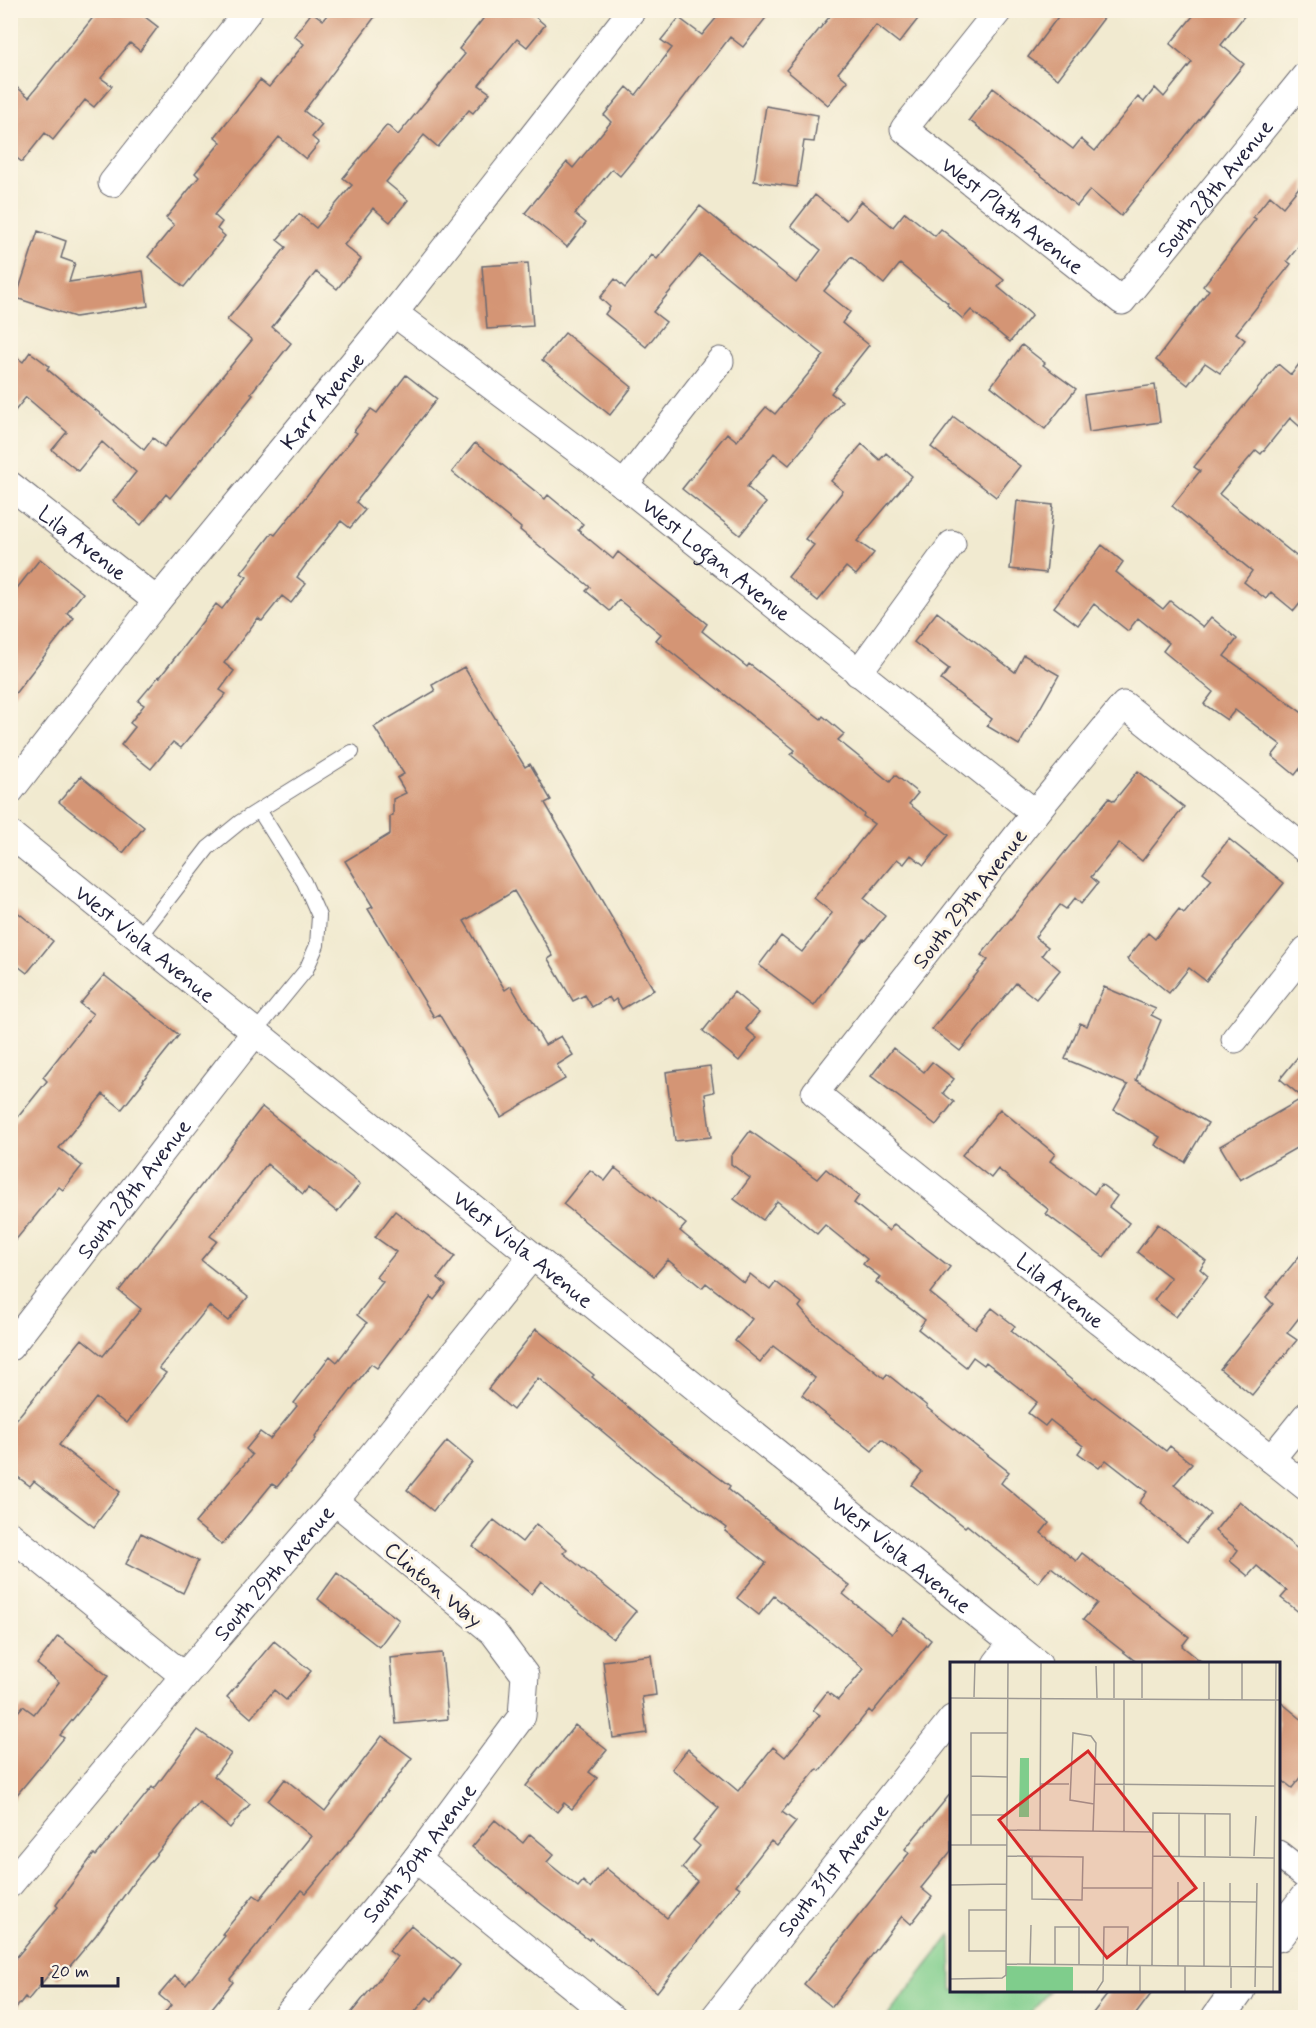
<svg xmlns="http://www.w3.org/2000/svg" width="1316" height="2028" viewBox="0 0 1316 2028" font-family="Mynerve,sans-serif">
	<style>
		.green { fill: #7fcd8c; stroke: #507864; stroke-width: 1.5 }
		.building { fill: #d49574 }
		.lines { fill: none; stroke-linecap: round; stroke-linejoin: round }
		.service-casing { stroke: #6a686f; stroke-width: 16 }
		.minor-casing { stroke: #6a686f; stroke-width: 29 }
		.tertiary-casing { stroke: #6a686f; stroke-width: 35 }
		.service { stroke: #fff; stroke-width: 14 }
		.minor { stroke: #fff; stroke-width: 27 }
		.tertiary { stroke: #fff; stroke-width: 33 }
		.labels { text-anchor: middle; stroke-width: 6; stroke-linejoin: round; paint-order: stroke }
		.street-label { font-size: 22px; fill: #22223b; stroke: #fcf5e5 }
		.inset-road { fill: none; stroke: #9e9a94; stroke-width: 1.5 }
		.view { fill: #d62828; fill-opacity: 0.15; stroke: #d62828; stroke-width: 3 }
		.inset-edge { fill: none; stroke: #22223b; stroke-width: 3 }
	</style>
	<rect width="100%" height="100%" fill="#fcf5e5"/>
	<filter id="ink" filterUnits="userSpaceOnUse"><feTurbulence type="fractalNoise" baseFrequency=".0167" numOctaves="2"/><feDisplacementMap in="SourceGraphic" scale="12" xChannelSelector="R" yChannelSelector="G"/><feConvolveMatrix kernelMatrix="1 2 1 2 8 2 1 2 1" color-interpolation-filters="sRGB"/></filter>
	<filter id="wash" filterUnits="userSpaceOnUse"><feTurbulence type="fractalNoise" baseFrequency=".008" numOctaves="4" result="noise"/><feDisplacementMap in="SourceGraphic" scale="24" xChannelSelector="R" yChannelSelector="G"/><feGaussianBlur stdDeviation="1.35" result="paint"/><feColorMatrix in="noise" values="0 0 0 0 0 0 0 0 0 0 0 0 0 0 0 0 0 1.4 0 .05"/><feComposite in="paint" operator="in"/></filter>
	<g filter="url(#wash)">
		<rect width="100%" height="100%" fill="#f1ead0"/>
		<path class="green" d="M951 1935 952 1990 1049 1991 1028 2017H887Z"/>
		<g id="blocks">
			<path class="building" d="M99 10H136L158 27 140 51 130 43 101 78 112 86 94 107 85 100 53 140 45 133 22 162 10 153V82L29 97Z
				M331 10H380L304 111 322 125 312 137 319 143 306 159 279 137 214 215 222 222 217 229 225 236 184 287 148 257 174 225 166 218 199 177 195 173 221 142 215 137 260 80 269 87 304 44 294 36 312 12 323 20Z
				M490 10H527L545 25 527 47 517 39 479 85 490 93 473 113 469 110 438 147 424 135 386 182 408 200 390 222 373 208 344 245 361 259 337 289 316 272 272 327 291 343 251 393 253 395 197 465 170 498 166 494 141 525 113 501 136 472 102 442 78 471 52 450 67 432 26 397 10 417V352L23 362 30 352 49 366 47 369 144 450 153 438 164 447 252 340 227 320 286 247 277 240 299 214 316 228 352 185 343 178 387 125 398 135 465 54 459 49Z
				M723 10H772L743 47 730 37 675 109 620 176 612 169 575 214 586 223 567 247 525 213 567 162 573 168 611 122 604 115 627 87 636 95 672 48 661 40 679 18 702 35Z
				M835 10H925L899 43 876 25 838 73 848 81 828 105 786 70Z
				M1063 10H1110L1058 79 1028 57Z
				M1198 10H1249L1221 45 1244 64 1121 216 1090 190 1077 206 1047 180 969 120 993 88 1073 149 1081 139 1095 151 1138 97 1144 102 1155 88 1164 97 1192 62 1170 44Z
				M766 106 818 115 814 142 804 141 797 187 754 181Z
				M1305 180V238L1287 261 1291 264 1236 333 1245 340 1220 373 1205 363 1188 385 1156 360 1209 290 1203 286 1256 219 1253 217 1270 196 1283 207Z
				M815 195 846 220 861 201 893 227 905 212 935 236 941 229 1004 280 998 287 1032 315 1010 342 971 310 963 319 947 305 948 303 900 264 884 284 851 257 824 291 850 312 842 323 869 345 831 393 842 401 789 465 774 453 747 487 766 503 740 535 682 489 727 433 737 441 766 407 775 414 824 355 700 255 653 312 666 322 646 347 605 314 610 307 600 298 615 279 625 288 652 255 657 259 700 206 796 283 821 250 791 226Z
				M38 231 66 241 61 258 75 263 69 282 143 271 148 306 75 317 16 298Z
				M528 263 533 326 487 329 482 266Z
				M565 333 632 387 610 415 542 360Z
				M1022 345 1045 363 1043 365 1076 389 1045 429 991 386Z
				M1305 356V431L1290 418 1261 454 1256 450 1219 494 1305 563V597L1294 611 1271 592 1266 599 1244 582 1252 571 1172 506 1200 471 1194 467 1278 364 1291 375Z
				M406 375 437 399 356 502 365 510 350 528 341 521 308 562 297 577 306 584 291 603 282 596 262 621 258 618 224 663 234 671 220 690 226 694 181 748 173 742 151 769 121 745 135 727 130 723 144 705 138 701 159 676 160 677 216 604 222 609 247 577 241 573 272 533 275 535 357 433 354 431 371 409 377 413Z
				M1155 385 1160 422 1089 432 1084 395Z
				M954 417 1020 466 996 497 931 447Z
				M475 443 545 499 548 495 583 524 578 530 613 559 618 552 707 624 702 631 747 667 749 664 821 719 823 716 844 734 838 740 890 782 895 775 918 793 909 804 949 835 924 865 911 855 904 864 897 859 864 899 885 916 866 940 864 939 814 1006 759 965 781 936 802 952 832 913 814 898 874 824 863 816 864 814 791 755 795 750 656 640 661 634 619 600 610 611 586 591 590 587 520 530 521 528 452 472Z
				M862 444 880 460 886 453 912 476 857 541 874 553 856 575 846 567 818 601 788 577 814 545 805 539 843 491 831 481Z
				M1017 501 1053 505 1046 573 1010 569Z
				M1102 545 1123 562 1116 572 1163 609 1170 601 1203 627 1211 617 1237 639 1224 656 1305 715V762L1295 775 1272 756 1281 745 1235 710 1227 720 1204 704 1213 692 1163 651 1169 643 1138 618 1128 631 1094 604 1078 625 1054 607Z
				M40 559 83 593 67 613 74 618 10 700V597Z
				M937 612 1015 672 1024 655 1059 675 1019 745 987 726 992 719 941 680 949 669 914 642Z
				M464 667 525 767 530 764 551 800 545 803 654 990 622 1009 616 999 612 1002 609 997 592 1007 585 995 573 1001 548 959 553 956 514 891 464 921 505 990 511 986 545 1045 561 1036 573 1055 557 1065 565 1079 501 1117 439 1014 434 1017 368 909 373 907 345 861 390 834V816L393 815V799L406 793 397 778 404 774 374 727 435 691 432 685Z
				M1138 771 1184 807 1142 861 1119 843 1091 877 1098 883 1081 904 1075 898 1066 909 1060 905 1035 937 1048 947 1042 955 1060 970 1036 999 1016 983 960 1051 932 1029 988 960 981 955 1109 798 1114 801Z
				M81 776 144 827 123 853 59 802Z
				M1229 839 1284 883 1206 981 1189 968 1169 993 1127 959 1148 933 1155 939 1179 909 1184 913 1212 879 1203 872Z
				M10 906 53 941 27 973 10 960Z
				M104 975 179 1035 143 1080 144 1081 122 1109 103 1094 59 1148 82 1166 63 1190 59 1187 10 1247V1127L47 1081 43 1077 93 1014 80 1004Z
				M1104 987 1156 1009 1151 1015 1161 1020 1136 1080 1208 1123 1185 1162 1155 1145 1160 1137 1114 1110 1128 1085 1065 1059 1080 1023 1087 1026Z
				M734 992 759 1013 746 1029 757 1038 739 1061 703 1031Z
				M893 1048 924 1072 932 1062 954 1079 943 1093 954 1102 936 1125 871 1076Z
				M1305 1048V1143L1240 1180 1220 1146 1303 1098 1280 1079Z
				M710 1066 714 1092 705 1094 711 1137 675 1141 666 1072Z
				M262 1107 360 1184 337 1212 308 1188 303 1194 267 1164 210 1236 217 1241 201 1260 248 1297 228 1321 209 1306 159 1368 166 1373 127 1423 96 1398 59 1445 120 1492 94 1527 34 1481 30 1486 10 1471V1427L82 1339 103 1356 141 1309 119 1291Z
				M1000 1109 1055 1154 1050 1161 1094 1194 1101 1184 1117 1196 1109 1207 1129 1223 1104 1257 1046 1214 1049 1210 998 1169 991 1178 962 1155Z
				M750 1131 817 1179 826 1169 859 1196 854 1203 889 1231 894 1224 950 1267 930 1293 975 1329 992 1308 1015 1326 1011 1331 1094 1398 1095 1397 1166 1451 1170 1446 1192 1464 1174 1485 1210 1514 1187 1542 1139 1503 1147 1492 1106 1460 1099 1468 1078 1453 1083 1446 1050 1420 1045 1426 1028 1413 1037 1402 986 1362 984 1365 973 1357 966 1367 918 1329 925 1320 876 1282 880 1277 863 1264 867 1259 825 1225 817 1234 777 1201 763 1220 734 1199 750 1178 731 1164V1156Z
				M615 1168 686 1224 680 1231 744 1283 750 1274 770 1290 776 1282 802 1303 799 1307 813 1323 884 1378 887 1374 927 1406 926 1407 1009 1472 1001 1483 1049 1523 1041 1533 1076 1561 1082 1553 1189 1637 1182 1646 1204 1664H1139L1083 1620 1097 1603 1051 1567 1038 1583 967 1525 965 1527 912 1485 922 1472 882 1439 872 1451 802 1395 815 1378 773 1346 760 1362 735 1341 752 1319 706 1283 702 1288 668 1260 654 1276 563 1204 590 1170 605 1181Z
				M395 1211 455 1256 438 1278 446 1285 434 1300 431 1297 377 1368 371 1364 315 1437 316 1439 277 1487 272 1484 222 1545 195 1523 252 1455 246 1449 260 1432 270 1439 297 1406 294 1403 330 1356 337 1362 367 1323 357 1315 383 1282 376 1277 396 1252 375 1237Z
				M1158 1224 1206 1261 1200 1269 1208 1276 1176 1317 1154 1300 1171 1278 1137 1252Z
				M1305 1249V1310L1287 1333 1297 1340 1252 1395 1220 1369 1273 1304 1266 1297Z
				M536 1329 594 1375 592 1377 660 1434 730 1486 728 1489 850 1586 843 1594 892 1634 904 1618 931 1640 872 1713 869 1710 820 1771 817 1769 782 1812 796 1822 777 1846 771 1841 736 1885 740 1888 657 1992 590 1938 589 1940 543 1905 472 1847 495 1820 523 1843 530 1834 554 1854 547 1862 578 1887 583 1881 590 1888 606 1868 667 1918 697 1881 682 1868 700 1846 693 1840 719 1808 672 1769 688 1749 738 1791 773 1747 785 1757 820 1715 813 1710 827 1692 838 1700 864 1669 774 1596 759 1615 737 1598 766 1563 725 1531 727 1528 655 1475 538 1378 513 1410 488 1389Z
				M447 1441 472 1462 433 1511 407 1490Z
				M1239 1501 1305 1555V1617L1281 1598 1287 1591 1257 1566 1248 1576 1230 1561 1238 1550 1215 1531Z
				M494 1520 522 1542 536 1524 567 1549 563 1553 636 1611 613 1639 541 1581 531 1594 473 1546Z
				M141 1533 198 1561 183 1593 126 1564Z
				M337 1573 399 1620 379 1647 318 1599Z
				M58 1636 108 1676 60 1735 64 1738 10 1803V1721L23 1706 34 1714 59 1682 37 1664Z
				M274 1641 311 1671 286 1700 274 1690 251 1718 227 1697Z
				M442 1653 448 1719 396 1724 390 1658Z
				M651 1655 656 1695 642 1697 647 1733 613 1738 603 1661Z
				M1278 1700 1305 1722V1771L1292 1788 1278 1777Z
				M575 1725 607 1750 589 1772 597 1778 572 1809 564 1803 557 1812 526 1786Z
				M198 1730 231 1754 214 1776 250 1804 230 1828 199 1802 133 1883 96 1935 59 1979 51 1972 28 2000 25 1997 10 2016V1965L58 1907 56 1905 94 1854 96 1856 152 1787 154 1789Z
				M382 1736 412 1758 356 1833 306 1893 302 1890 230 1979 233 1982 204 2018H161L171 2005 159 1995 175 1976 186 1985 225 1936 222 1934 254 1895 260 1899 311 1836 268 1801 285 1779 325 1811Z
				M951 1793V1851L921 1888 932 1897 911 1924 902 1916 832 2007 804 1984 909 1853 905 1849Z
				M411 1925 460 1965 432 2001 427 1997 410 2018H347L397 1957 389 1951Z
				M1111 1990H1154L1133 2018H1089Z"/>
		</g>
	</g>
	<g filter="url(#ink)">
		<use href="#blocks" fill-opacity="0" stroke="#6a686f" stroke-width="1.5"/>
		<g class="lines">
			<defs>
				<path id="service" d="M139 937 208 848 240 822 352 752
					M256 1031 306 970 317 945 319 916 304 882 259 810"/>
				<g id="minor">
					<path id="s1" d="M999 10 904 129 1122 301 1306 75"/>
					<path d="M112 183 249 10"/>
					<path id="s2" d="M394 313 624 485 1035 813"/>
					<path id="s3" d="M10 485 157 601"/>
					<path d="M624 485 720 361"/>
					<path d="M858 673 952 544"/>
					<path id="s4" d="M10 791 157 601 394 313 632 10"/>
					<path id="s5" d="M10 834 1038 1664"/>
					<path id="s6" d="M1306 850 1124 705 1035 813 815 1093 1306 1487"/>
					<path d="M1235 1039 1306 950"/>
					<path id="s7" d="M10 1347 256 1031"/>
					<path d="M1271 1459 1306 1416"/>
					<path d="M10 1535 184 1676"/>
					<path d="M996 1664 1012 1643"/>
					<path d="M1278 1854 1306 1876"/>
					<path d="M416 1859 612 2018"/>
					<path id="s8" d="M10 1884 184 1676 335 1501 532 1256"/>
					<path id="s9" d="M285 2018 416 1859 522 1716 525 1675 493 1632 335 1501"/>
					<path id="s10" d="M714 2018 952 1719"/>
				</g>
				<path id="tertiary" d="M1278 1935 1306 1899
					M1218 2018 1238 1990"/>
			</defs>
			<use href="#service" class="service-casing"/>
			<use href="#minor" class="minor-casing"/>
			<use href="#tertiary" class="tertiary-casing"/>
			<use href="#service" class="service"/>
			<use href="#minor" class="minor"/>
			<use href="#tertiary" class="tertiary"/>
		</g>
	</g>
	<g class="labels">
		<g class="street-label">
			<text dy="8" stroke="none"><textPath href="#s1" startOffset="576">South 28th Avenue</textPath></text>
			<text dy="8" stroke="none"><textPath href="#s1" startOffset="291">West Plath Avenue</textPath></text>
			<text dy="8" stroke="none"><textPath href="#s4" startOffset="500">Karr Avenue</textPath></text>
			<text dy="8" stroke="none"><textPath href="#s3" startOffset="93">Lila Avenue</textPath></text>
			<text dy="8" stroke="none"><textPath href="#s2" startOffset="406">West Logan Avenue</textPath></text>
			<text transform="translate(969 898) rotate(-52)" y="8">South 29th Avenue</text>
			<text dy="8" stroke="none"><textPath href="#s5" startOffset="174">West Viola Avenue</textPath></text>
			<text dy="8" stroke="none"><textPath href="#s7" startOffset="201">South 28th Avenue</textPath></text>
			<text dy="8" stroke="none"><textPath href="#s5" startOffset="660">West Viola Avenue</textPath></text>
			<text dy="8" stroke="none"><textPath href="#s6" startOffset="1044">Lila Avenue</textPath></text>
			<text dy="8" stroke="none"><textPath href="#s5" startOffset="1146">West Viola Avenue</textPath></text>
			<text dy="8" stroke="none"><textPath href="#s8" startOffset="408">South 29th Avenue</textPath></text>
			<text transform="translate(434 1584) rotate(40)" y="8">Clinton Way</text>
			<text dy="8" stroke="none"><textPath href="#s9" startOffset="213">South 30th Avenue</textPath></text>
			<text dy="8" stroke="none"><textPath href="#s10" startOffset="190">South 31st Avenue</textPath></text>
		</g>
	</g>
	<g transform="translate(950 1662)">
		<rect width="330" height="330" fill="#f1ead0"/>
		<path d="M70 96H79V155H69ZM56 304 123 305V330H56Z" fill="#7fcd8c"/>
		<path class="inset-road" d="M146 4 147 36M24 35 25 0M0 36 330 38M164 36V0M192 36V0M259 37V0M292 38V0M21 114 57 115M91 122H119M144 122 325 124M21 153H56M57 168 203 170M90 168 91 0M143 169 146 81 141 74 123 71 120 138 144 142M174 170V37M0 183H57M21 183V71H57M57 194 133 195 132 238 82 237V195M203 194 324 196M229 194V152M255 194V152M304 194 306 154M0 223 56 222M133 226H202M228 239 306 240M56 248H19V289H56M56 302 323 305M80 302 81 263M105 303V265H129V303M202 303 203 151 280 152V194M228 304V220M254 304V220M280 304V221M0 317 52 316 56 313 58 0M305 325 307 221M281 326V304M146 330 153 319 154 265H178L177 303M190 330V303M235 330V304M323 330 326 0"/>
		<path class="view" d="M138 89 246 226 157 296 49 158Z"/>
		<rect width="330" height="330" class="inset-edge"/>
	</g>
	<rect width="1316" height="2028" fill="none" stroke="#fcf5e5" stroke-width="36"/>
	<path d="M42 1977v9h76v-9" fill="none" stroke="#22223b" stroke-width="3"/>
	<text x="51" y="1977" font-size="18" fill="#22223b" stroke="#fcf5e5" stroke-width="4.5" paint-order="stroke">20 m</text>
</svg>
